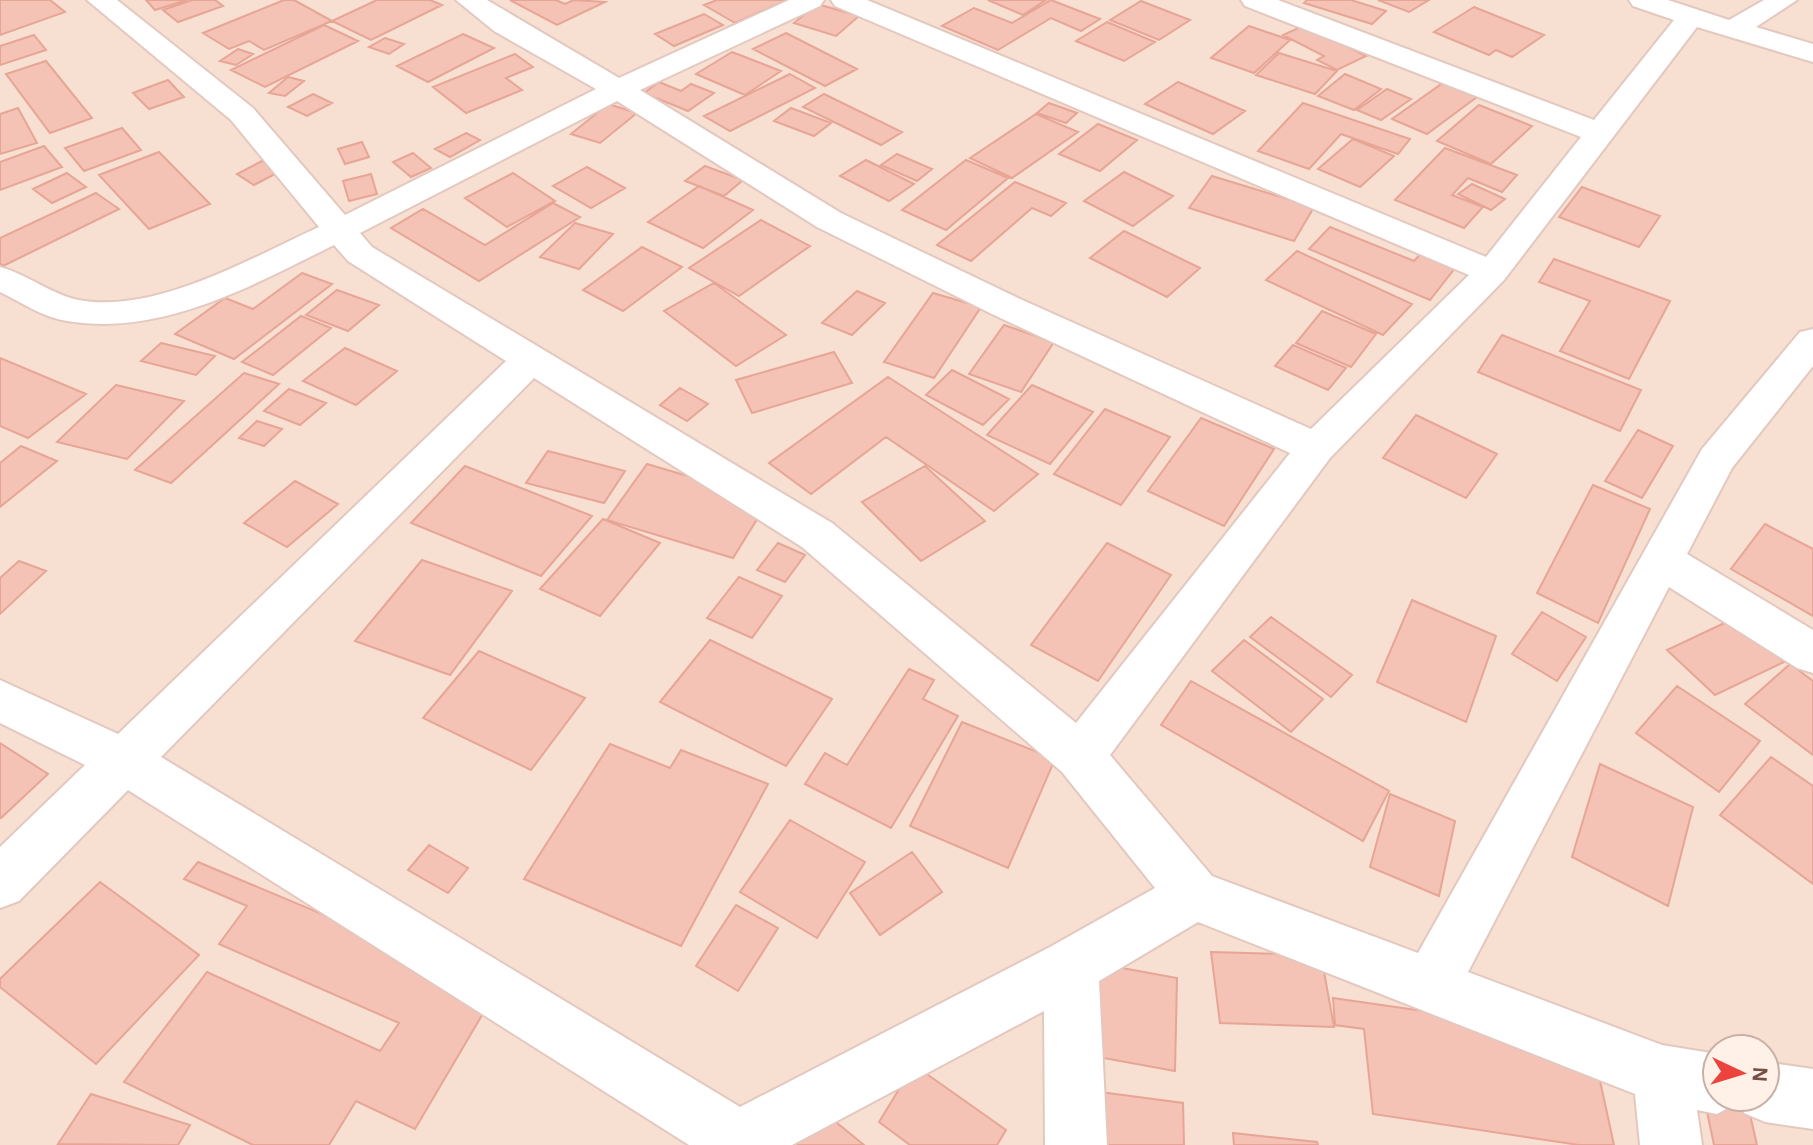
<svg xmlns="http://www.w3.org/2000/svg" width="1813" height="1145" viewBox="0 0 1813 1145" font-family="'Alegreya Sans',sans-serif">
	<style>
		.residential { fill: #f7dfd1; fill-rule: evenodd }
		.building { fill: #f4c3b6; stroke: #e7a596; stroke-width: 2 }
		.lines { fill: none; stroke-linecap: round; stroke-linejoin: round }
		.minor-casing { stroke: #e3c8bf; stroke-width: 4 }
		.minor { fill: #fff; fill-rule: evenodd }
	</style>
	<rect width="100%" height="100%" fill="#fdece0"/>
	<path class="residential" d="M0 0H1813V1145H0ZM1717 1049H1765V1097H1717Z"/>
	<path class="building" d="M0 0H50L65 12 0 35Z
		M146 0H187L155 10Z
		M192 0H215L223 6 178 22 163 10Z
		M284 0H294L332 21 264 50 249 41 229 49 203 33Z
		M377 0H430L442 5 371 40 332 21Z
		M510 0H556L565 4 574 0 605 2 557 25Z
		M717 0H787L735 23 704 5Z
		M988 0H1046L1023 15Z
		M1051 0 1100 19 1081 31 1051 18 998 50 942 26 974 8 1012 23Z
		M1307 0H1351L1386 11 1372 24 1304 3Z
		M1378 0H1429L1409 12Z
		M1141 1 1190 20 1159 40 1110 20Z
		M817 4 859 16 836 36 794 23Z
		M1474 7 1544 35 1512 57 1496 50 1489 55 1434 32Z
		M704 14 723 25 674 46 655 34Z
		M1107 22 1155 42 1124 61 1076 41Z
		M324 25 358 41 265 87 231 70Z
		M1305 25 1366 56 1337 70 1317 60 1324 56 1283 35Z
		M1249 26 1290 40 1254 73 1211 58Z
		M786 33 857 69 825 86 753 49Z
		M463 34 494 48 428 82 397 66Z
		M34 35 46 50 0 65V46Z
		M385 38 404 44 389 54 369 47Z
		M238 49 253 54 236 65 220 61Z
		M732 52 781 71 745 95 696 74Z
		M1279 53 1337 71 1315 94 1256 75Z
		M515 54 533 67 506 78 522 90 466 113 433 87Z
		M46 61 92 118 50 133 6 74Z
		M790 74 815 88 730 131 704 116Z
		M1345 74 1381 89 1354 110 1318 96Z
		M288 77 304 81 285 96 269 93Z
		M168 80 184 97 149 109 133 93Z
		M1447 80 1481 94 1427 134 1392 119Z
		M659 82 681 91 691 84 714 93 688 111 644 93Z
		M1178 82 1245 111 1213 134 1145 104Z
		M1387 89 1411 99 1381 120 1357 110Z
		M313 94 332 103 307 116 288 107Z
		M824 94 902 132 881 145 803 107Z
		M1049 103 1077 113 1066 123 1037 113Z
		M1303 103 1410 139 1398 154 1341 134 1309 169 1258 151Z
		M608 104 637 113 600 143 571 134Z
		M1479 105 1532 126 1491 164 1437 141Z
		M18 108 37 143 0 154V114Z
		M791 108 831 123 814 136 774 121Z
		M1036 114 1078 132 1012 178 970 158Z
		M1098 124 1137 140 1100 171 1059 154Z
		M122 128 141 150 84 171 65 148Z
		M466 133 480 140 450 157 435 149Z
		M1353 139 1394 156 1360 187 1318 169Z
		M362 142 369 157 345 164 338 149Z
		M44 146 62 167 0 190V162Z
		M1445 148 1517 175 1502 192 1468 178 1452 195 1483 207 1464 228 1395 200Z
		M159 152 210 204 149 229 99 175Z
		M413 153 431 168 411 177 393 162Z
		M897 154 932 169 917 181 881 165Z
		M866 160 914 184 889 201 840 176Z
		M966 160 1008 178 946 230 902 210Z
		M262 161 279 172 254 185 237 174Z
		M705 166 743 180 724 196 685 181Z
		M587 167 625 188 591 208 553 186Z
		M1124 172 1173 196 1133 226 1084 201Z
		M67 173 86 187 52 203 33 189Z
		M513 173 555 201 507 227 465 198Z
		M371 174 377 194 349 201 343 181Z
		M1212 176 1314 207 1294 241 1189 208Z
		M1015 182 1066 203 1051 216 1032 208 971 261 937 245Z
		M1472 184 1505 199 1491 210 1458 194Z
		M699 186 753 210 703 248 648 222Z
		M1582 187 1660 216 1639 247 1559 217Z
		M96 193 119 209 3 266 0 263V238Z
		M553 203 580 217 479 281 391 228 423 209 485 245Z
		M761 220 810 246 739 296 689 268Z
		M575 223 613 234 579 269 540 257Z
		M1330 227 1414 261 1425 249 1459 263 1430 300 1309 249Z
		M1124 231 1200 268 1167 297 1090 258Z
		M642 247 682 267 623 311 583 290Z
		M1297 251 1412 304 1383 335 1266 280Z
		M1554 259 1670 301 1629 379 1560 351 1590 301 1539 282Z
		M302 273 332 284 234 359 175 334 225 298 253 309Z
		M714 283 786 335 736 366 664 311Z
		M337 290 379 305 348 331 306 315Z
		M857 291 885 303 852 335 822 323Z
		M933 293 981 307 934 378 884 362Z
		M1322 311 1376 334 1351 367 1296 343Z
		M301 316 331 328 273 375 242 362Z
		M1004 325 1054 342 1021 392 969 374Z
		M1502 335 1641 390 1620 431 1478 372Z
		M161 343 215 356 196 375 141 361Z
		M1293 345 1346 368 1328 390 1275 366Z
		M345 348 397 371 356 405 303 381Z
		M834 352 852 383 752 413 736 380Z
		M0 358 86 394 28 438 0 426Z
		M952 370 1009 399 983 425 926 395Z
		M244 373 279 384 171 483 135 470Z
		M888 377 1038 474 994 511 886 437 811 494 769 463Z
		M116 385 184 401 127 459 57 442Z
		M1032 385 1093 412 1050 464 987 435Z
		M680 388 708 404 687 421 660 405Z
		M289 389 326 403 300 425 264 411Z
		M1105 409 1170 437 1121 505 1054 474Z
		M1416 415 1497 454 1466 498 1383 458Z
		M1201 418 1274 449 1224 526 1148 491Z
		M257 421 282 429 264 446 239 438Z
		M1638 430 1673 446 1642 498 1605 481Z
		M21 446 57 461 0 507V463Z
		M548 451 625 471 604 503 526 483Z
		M647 464 769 500 733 558 607 520Z
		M465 466 592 516 541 576 411 523Z
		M925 466 985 521 921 561 862 502Z
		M295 481 338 504 287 547 244 523Z
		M1593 485 1650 509 1598 623 1537 593Z
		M603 519 660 543 600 616 540 589Z
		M1765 524 1813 549V616L1731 569Z
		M778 543 805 555 785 582 757 570Z
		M1107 543 1171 575 1098 681 1031 645Z
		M422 560 512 591 450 675 355 641Z
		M19 561 46 571 0 614V578Z
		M739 577 782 596 752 638 707 618Z
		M1412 600 1496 636 1466 722 1377 682Z
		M1542 612 1586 637 1557 681 1512 654Z
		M1271 617 1352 675 1331 697 1250 637Z
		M1735 618 1784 662 1715 695 1667 650Z
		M710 640 832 699 786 766 660 702Z
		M1244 640 1323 699 1291 732 1212 671Z
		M479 651 585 698 531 770 423 718Z
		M1790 664 1813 681V755L1745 704Z
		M909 669 934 680 923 699 958 716 891 828 805 784 825 753 847 765Z
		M1191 681 1389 791 1363 841 1161 725Z
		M1677 686 1760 741 1719 792 1636 733Z
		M962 722 1055 759 1008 868 910 826Z
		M0 743 48 774 1 818 0 817Z
		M610 744 670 768 681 750 768 784 681 946 524 879Z
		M1771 757 1813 786V884L1720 815Z
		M1600 764 1693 807 1668 906 1572 857Z
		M1390 794 1455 821 1439 896 1370 867Z
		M790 820 865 862 817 938 740 892Z
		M429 845 468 868 448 893 408 870Z
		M912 852 942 892 880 935 850 893Z
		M198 862 498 988 415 1129 356 1101 329 1145H253L124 1082 207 972 380 1051 399 1023 219 944 247 906 184 879Z
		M100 882 199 955 96 1064 0 987V979Z
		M736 905 778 928 738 991 696 966Z
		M1211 952 1321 955 1334 1027 1220 1023Z
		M1084 961 1177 978 1175 1071 1076 1053Z
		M1333 998 1590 1035 1614 1145H1579L1373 1114 1364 1029 1335 1025Z
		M914 1065 1006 1130 997 1145H910L879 1122Z
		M1701 1083 1717 1086V1097H1746L1757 1145H1714Z
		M1085 1090 1183 1103 1184 1145H1083Z
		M91 1094 190 1125 178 1145 58 1144Z
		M815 1105 864 1145H786Z
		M1233 1133 1317 1142 1318 1145H1234Z"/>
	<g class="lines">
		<defs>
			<path id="minor" d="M87 0H117L253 108 345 215 596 89 494 31 456 0H487L619 78 789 0H824L820 6 640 90 841 213 1020 299 1311 429 1469 275 835 6 831 0H867L1486 257 1581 137 1245 6 1241 0H1278L1594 120 1674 20 1633 6 1629 0H1668L1729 20 1764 0H1797L1756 27 1813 44V62L1697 27 1504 280 1330 458 1110 755 1212 876 1418 953 1702 449 1800 332 1813 329V366L1732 468 1687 554 1813 630V673L1797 668 1669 587 1468 972 1662 1045 1717 1054V1097H1765V1062L1813 1069V1129L1765 1122 1744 1113 1739 1102 1717 1114 1697 1110 1702 1145H1640L1635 1094 1198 922 1099 981 1107 1145H1045L1044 1011 792 1145H689L128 790 19 901 0 908V847L85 765 0 723V680L118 734 506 361 348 261 334 245C253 285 161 337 67 321 44 318 21 302 0 292V267C26 274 48 292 74 299 150 317 251 258 319 227L231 120ZM617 101 817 227 994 315 1290 453 1076 723 832 523 372 247 360 233ZM534 378 802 547 1062 772 1155 888 1050 947 740 1107 161 757Z"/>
		</defs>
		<use href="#minor" class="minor-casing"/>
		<use href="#minor" class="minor"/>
	</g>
	<g transform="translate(1741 1073) rotate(94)"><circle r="38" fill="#fff1e7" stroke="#c8b0a7" stroke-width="2"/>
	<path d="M0-6L14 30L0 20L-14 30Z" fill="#ed433f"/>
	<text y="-12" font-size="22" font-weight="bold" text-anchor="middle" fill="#754e46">N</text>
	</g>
</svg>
